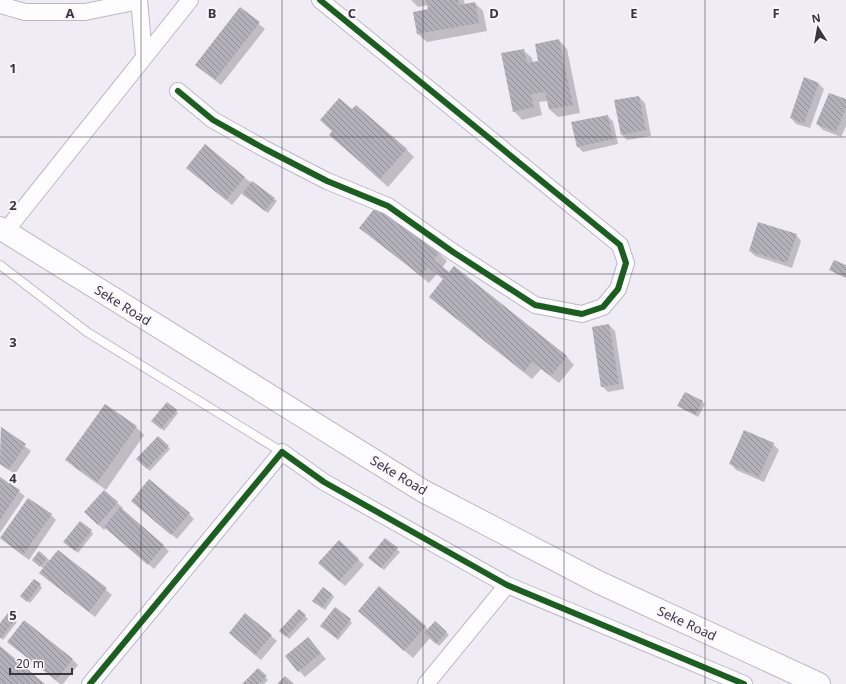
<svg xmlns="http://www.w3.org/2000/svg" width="846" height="684" viewBox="0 0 846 684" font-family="'Noto Sans',sans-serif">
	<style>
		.shadow { fill: #0003 }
		.building { fill: url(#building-back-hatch) }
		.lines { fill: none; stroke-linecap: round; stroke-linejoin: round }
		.lane-casing { stroke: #bcb9c3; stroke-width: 10 }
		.street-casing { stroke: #bcb9c3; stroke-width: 18 }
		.primary-casing { stroke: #bcb9c3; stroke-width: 24 }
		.lane { stroke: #fdfcfe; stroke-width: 8 }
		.street { stroke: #fdfcfe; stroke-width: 16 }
		.primary { stroke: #fdfcfe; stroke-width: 22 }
		.cycleway-casing { stroke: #f9f7fd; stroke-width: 8 }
		.cycleway { stroke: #1b5e20; stroke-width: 6 }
		.grid { fill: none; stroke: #383440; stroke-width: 1; stroke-opacity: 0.55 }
		.labels { text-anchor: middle; stroke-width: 4; stroke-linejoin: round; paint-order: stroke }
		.street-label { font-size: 13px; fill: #383440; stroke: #f9f7fd }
		.grid-label { font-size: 13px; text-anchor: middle; font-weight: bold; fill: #383440; stroke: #f9f7fd; stroke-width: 4; stroke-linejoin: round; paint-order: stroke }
	</style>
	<defs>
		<pattern id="building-back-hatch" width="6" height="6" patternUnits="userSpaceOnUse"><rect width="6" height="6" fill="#b2b0ba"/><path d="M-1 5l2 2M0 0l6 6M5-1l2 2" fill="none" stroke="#929099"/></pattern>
	</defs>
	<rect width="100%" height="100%" fill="#efecf6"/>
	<path class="shadow" d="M411 0H464L465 5 475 3 483 11 487 31 427 42 418 34 415 13 429 10 428 5 418 7Z
		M240 8 265 29 221 85 196 65Z
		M559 40 567 49 580 113 558 117 549 109 548 101 539 102 542 115 522 120 514 111 523 50 532 58 533 63 540 62Z
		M819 84 824 89 810 128 796 124 791 118Z
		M639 97 645 103 651 136 627 140 622 135Z
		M846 100V126L841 137 823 130 817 124Z
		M607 116 613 121 618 144 583 152 578 147Z
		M330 135 406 149 414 157 388 187Z
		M193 173 245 178 277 201 268 213 242 193 232 205Z
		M378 205 439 253 447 261 442 268 566 356 574 365 559 383 541 369 532 379 439 305 430 297 444 279 437 274 429 283 361 227Z
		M796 235 801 241 792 268 755 256 750 251Z
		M609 325 615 331 624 389 608 392 602 386Z
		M702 402 705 404 698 417 679 406Z
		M176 411 178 413 164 431 155 423Z
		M136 427 144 435 106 490 75 468 67 460Z
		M1 428 31 451 15 474 0 464Z
		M158 438 170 449 150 471 137 459Z
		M773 444 779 450 764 482 736 470 731 464Z
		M0 478 25 496 0 533Z
		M104 491 123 508 122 510 169 551 154 569 106 528 104 530 91 518Z
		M137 506 189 514 194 519 177 539Z
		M51 515 56 520 29 560 1 539Z
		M91 531 93 534 78 553 67 544Z
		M385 539 400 552 384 570 372 560Z
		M58 551 112 595 95 617 46 578 44 569 35 562 47 558 50 561Z
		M358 559 364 565 345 586 325 569Z
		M40 585 42 588 30 603 24 598Z
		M332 594 334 597 325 610 316 603Z
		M299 610 308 619 289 639 280 630Z
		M359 611 425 626 428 630 435 622 449 635 439 646 430 638 413 658Z
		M15 620 17 622 3 640 0 637V625Z
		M350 620 352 623 338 640 324 628Z
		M271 636 277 641 261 660 235 638Z
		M8 642 72 659 78 665 63 684H60Z
		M313 644 326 659 305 677 286 657Z
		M258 670 268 680 264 684H244Z"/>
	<path class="building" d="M426 0H458L459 5 475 2 479 23 417 34 413 12 428 9Z
		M240 7 260 22 215 80 195 65Z
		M559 39 573 105 549 109 545 92 531 94 534 107 513 112 501 53 524 49 527 63 538 61 535 44Z
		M804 77 819 83 804 124 790 118Z
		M829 93 846 99V108L836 132 816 124Z
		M639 96 646 130 621 135 614 100Z
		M339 98 352 109 356 105 407 149 380 179 329 135 332 131 320 120Z
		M608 115 613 139 577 147 571 122Z
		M205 144 245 177 226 200 186 168Z
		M252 181 275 198 265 211 242 194Z
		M378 204 439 252 434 260 449 272 454 266 567 356 551 376 532 362 524 372 429 297 443 279 428 267 421 276 359 228Z
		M758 222 797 234 787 263 749 251Z
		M834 260 846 265V278L829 270Z
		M609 324 619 384 601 387 592 327Z
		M685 392 703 401 695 415 677 406Z
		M167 402 177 410 161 429 151 421Z
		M105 404 137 426 98 482 65 460Z
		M1 427 26 444 9 470 0 464Z
		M744 430 774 443 759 477 729 464Z
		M158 436 169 446 147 469 136 459Z
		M0 477 20 490 0 520Z
		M149 479 190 513 171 535 131 501Z
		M104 490 118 502 98 525 84 512Z
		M28 498 52 514 23 555 0 538Z
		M120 507 164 545 148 565 104 527Z
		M80 521 92 530 75 551 63 542Z
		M385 538 398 548 381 568 368 558Z
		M339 540 359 559 339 581 318 563Z
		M58 550 107 588 89 612 39 573Z
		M39 551 47 558 40 567 32 560Z
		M34 579 41 584 27 602 20 596Z
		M379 586 426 626 404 651 358 611Z
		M323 587 332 594 322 608 312 601Z
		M335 607 351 619 336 638 320 626Z
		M299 609 306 615 286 637 279 631Z
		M8 613 16 619 0 639V623Z
		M245 613 272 635 255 655 229 633Z
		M24 620 73 659 56 680 7 642Z
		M435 621 447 632 436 644 424 633Z
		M308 637 321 653 298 672 285 656Z
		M0 646 45 684H0Z
		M258 668 267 676 259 684H242Z
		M285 676 294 684H277Z"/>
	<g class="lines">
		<defs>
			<path id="lane" d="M0 265 87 332 282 452"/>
			<path id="street" d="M139 0 144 55
				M0 5 25 12H85L139 1
				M178 91 213 120 265 149 327 181 388 206 453 252 535 305 582 314 603 307 618 289 626 263 620 245 320 0
				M5 232 190 0
				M90 684 282 452 324 482 507 585 744 684
				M426 684 507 585"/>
			<path id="primary" d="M0 228 423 491 598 582 819 684"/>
		</defs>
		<use href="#lane" class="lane-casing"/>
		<use href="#street" class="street-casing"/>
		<use href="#primary" class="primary-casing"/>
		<use href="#lane" class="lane"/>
		<use href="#street" class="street"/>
		<use href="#primary" class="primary"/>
		<defs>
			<path id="cycleway" d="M178 91 213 120 265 149 327 181 388 206 453 252 535 305 582 314 603 307 618 289 626 263 620 245 320 0
				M90 684 282 452 324 482 507 585 744 684"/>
		</defs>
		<use href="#cycleway" class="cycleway-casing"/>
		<use href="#cycleway" class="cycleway"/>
	</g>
	<path class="grid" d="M141 0V684M282 0V684M423 0V684M564 0V684M705 0V684M0 137H846M0 274H846M0 410H846M0 547H846"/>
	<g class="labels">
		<g class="street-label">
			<text transform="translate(123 305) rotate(32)" y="5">Seke Road</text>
			<text transform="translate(399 475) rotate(31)" y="5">Seke Road</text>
			<text transform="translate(687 623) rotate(25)" y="5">Seke Road</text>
		</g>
	</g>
	<g class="grid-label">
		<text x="70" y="18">A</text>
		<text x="212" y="18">B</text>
		<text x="352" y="18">C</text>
		<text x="494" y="18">D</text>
		<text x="634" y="18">E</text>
		<text x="776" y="18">F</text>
		<text x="13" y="73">1</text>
		<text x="13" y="210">2</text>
		<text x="13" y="347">3</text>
		<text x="13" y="483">4</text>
		<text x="13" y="620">5</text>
	</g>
	<g transform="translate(818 28) rotate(349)" stroke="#f9f7fd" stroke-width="3" paint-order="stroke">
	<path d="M0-3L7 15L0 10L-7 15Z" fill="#383440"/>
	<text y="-6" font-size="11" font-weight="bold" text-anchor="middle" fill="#383440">N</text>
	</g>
	<path d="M10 668v6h62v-6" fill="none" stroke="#383440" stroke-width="2"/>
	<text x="16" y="668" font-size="12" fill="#383440" stroke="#f9f7fd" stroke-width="3" paint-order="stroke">20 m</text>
</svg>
